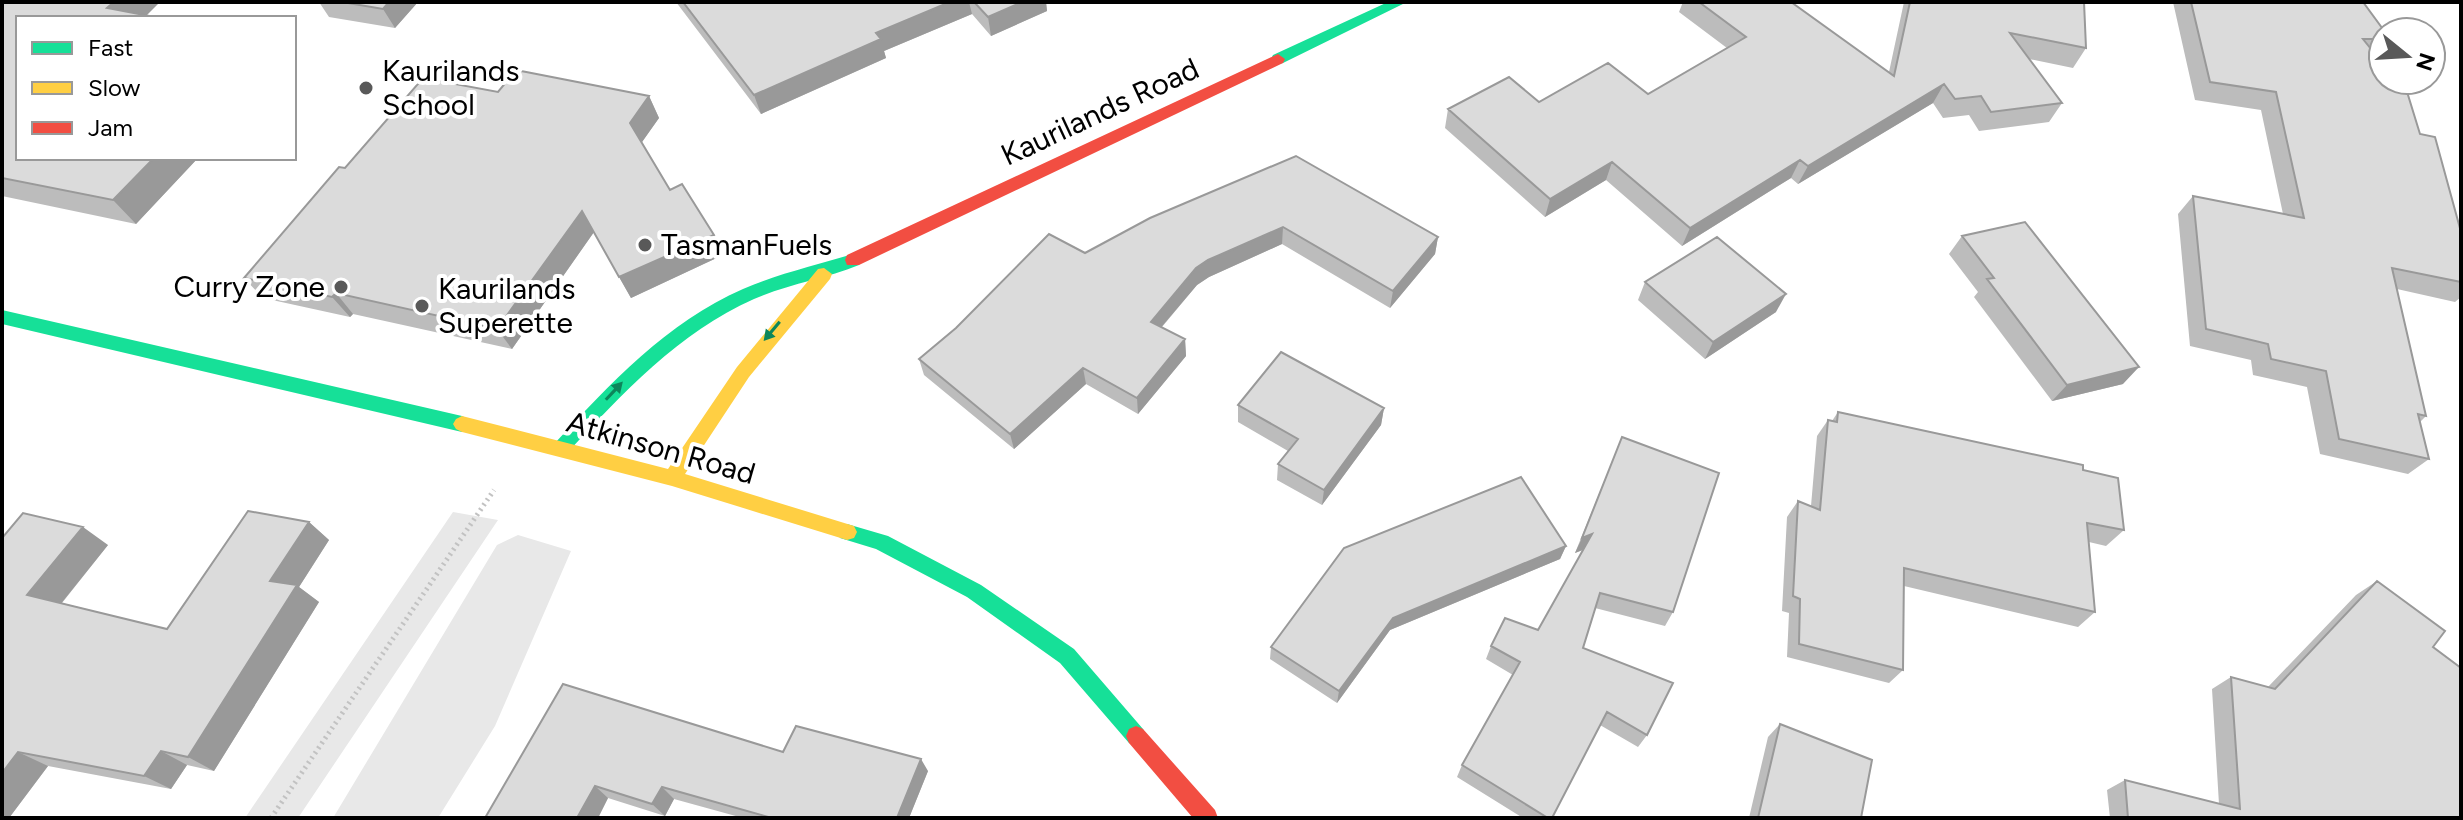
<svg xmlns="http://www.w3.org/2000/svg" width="2463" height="820" viewBox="0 0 2463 820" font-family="Figtree,sans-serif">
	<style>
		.green { fill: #e8e8e8 }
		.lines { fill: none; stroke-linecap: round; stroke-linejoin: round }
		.path { stroke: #c2c2c2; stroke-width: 5; stroke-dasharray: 2 4; stroke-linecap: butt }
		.fast { fill: #16e098; fill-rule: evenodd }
		.slow { fill: #ffcf43; fill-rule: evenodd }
		.jam { fill: #f24e42; fill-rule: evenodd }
		.wall { fill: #bcbcbc }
		.shaded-wall { fill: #999 }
		.building { fill: #dbdbdb; stroke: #999; stroke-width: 2 }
		.oneway { fill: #0d865b }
		.poi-dot { fill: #595959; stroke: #fff; stroke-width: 3 }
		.labels { text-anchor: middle; stroke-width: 8; stroke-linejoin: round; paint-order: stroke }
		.poi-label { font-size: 30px; fill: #000; stroke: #fff; text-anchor: start }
		.street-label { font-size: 30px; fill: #000; stroke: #fff }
	</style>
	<rect width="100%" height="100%" fill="#fff"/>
	<path class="green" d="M453 512 498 520 298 818H245Z
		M518 535 571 551 495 726 438 818H333L497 545Z"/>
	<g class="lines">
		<path class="path" d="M271 818 494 490"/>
		<path class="fast" d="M1388 2H1407L1283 63 1278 64 1271 59 1273 55Z
			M853 254 859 255 861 260 859 265C825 279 788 284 754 299 679 332 622 394 567 453L561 456 555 453 552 448 555 443C610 384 667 322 743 289 777 274 817 265 853 254Z
			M2 310 462 416 468 419 471 424 468 429 462 432 2 324Z
			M847 524 888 536 981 585 1074 649 1143 729 1146 736 1143 743 1136 746 1129 743 1060 663 967 597 876 549 840 538 837 532 840 526Z"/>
		<path class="slow" d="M824 268 832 274 830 279 749 377 685 474 854 526 857 532 854 538 847 540 672 486 462 432 456 429 453 424 456 419 462 416 668 469 737 367 818 269Z"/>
		<path class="jam" d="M1278 54 1285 59 1283 63 859 265H847L845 260 847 255Z
			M1136 726 1143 729 1215 810 1218 818H1193L1129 743 1126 736 1129 729Z"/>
	</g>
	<path class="wall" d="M2 2 146 15 18 158H198L136 224 2 196Z
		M319 2H418L395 28 329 17Z
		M676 2H1046L1047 11 991 36 972 14 884 51 886 58 761 114Z
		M1683 2H1791L1889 72 1904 2H2084L2086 48 2073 68 2029 59 2062 103 2049 122 1979 131 1969 115 1943 118 1933 103 1798 184 1791 178 1682 246 1606 180 1545 217 1445 128 1448 109 1648 94 1727 48 1679 12Z
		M2173 2H2363L2383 32V46L2375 54 2420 134 2461 232V297L2455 302 2397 289 2426 416 2420 422 2429 459 2408 474 2320 454 2307 387 2253 375 2251 360 2190 346 2178 214 2193 196 2283 214 2261 110 2195 100Z
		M498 92 649 96 659 118 641 143 670 190 723 255 631 298 594 232 512 349 353 314 350 317 263 298 244 278 345 168Z
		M1150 218 1438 237 1435 254 1390 308 1282 244 1209 277 1197 285 1162 327 1185 339 1186 356 1138 414 1086 384 1014 449 924 375 919 359 1085 253Z
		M1962 236 2123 384 2052 401 1974 297 1978 292 1949 254Z
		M1645 282 1776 312 1705 359 1638 300Z
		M1238 405 1384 408 1381 425 1322 505 1277 480 1278 464 1288 451 1238 422Z
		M1838 412 2083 470 2124 530 2106 546 2089 542 2095 612 2078 627 1904 586 1903 670 1889 683 1787 657 1789 613 1782 611 1787 517 1798 501 1811 506 1817 436 1828 420 1832 421Z
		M1622 437 1673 612 1665 626 1595 608 1583 648 1647 735 1638 747 1600 725 1552 818H1523L1457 777 1462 765 1513 675 1486 659 1491 646 1538 630 1583 550 1575 553Z
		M309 522 329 540 299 587 319 602 214 771 187 765 171 789 48 766 9 818H2V538L108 545 62 603 167 629Z
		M1566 546 1560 559 1390 630 1337 703 1270 659 1271 647Z
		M2377 581 2433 647 2459 818H2110L2107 790 2125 780 2219 804 2212 689 2231 677 2268 687 2356 595Z
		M563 684 783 752 928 771 909 818H743L674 799 665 816 608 798 598 818Z
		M1780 724 1861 818H1749L1768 737Z"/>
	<path class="shaded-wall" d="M114 2H160L144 18 107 8Z
		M389 2H418L395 28 383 9Z
		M950 2H969L972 14 884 51 886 58 761 114 754 95 876 33Z
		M1022 2H1046L1047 11 991 36 988 17Z
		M1944 84 1933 103 1798 184 1808 166Z
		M649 96 659 118 640 145 630 123Z
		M154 158H198L136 224 113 200Z
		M1800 160 1791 178 1682 246 1690 228Z
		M1612 162 1606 180 1545 217 1550 199Z
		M582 211 594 232 512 349 497 329Z
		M1283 227 1282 244 1209 277 1197 285 1152 338 1151 322 1196 268 1208 260Z
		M714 235 723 255 631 298 619 277Z
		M1438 237 1435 254 1390 308 1393 291Z
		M336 293 353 314 350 317 332 297Z
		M1786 294 1776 312 1705 359 1713 342Z
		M1185 339 1186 356 1138 414 1137 398Z
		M2139 367 2123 384 2052 401 2067 385Z
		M1083 368 1086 384 1014 449 1010 434Z
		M1384 408 1381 425 1322 505 1324 490Z
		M309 522 329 540 299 587 319 602 214 771 188 757 270 581Z
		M83 527 108 545 55 611 27 595Z
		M1592 534 1585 549 1575 553 1582 538Z
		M1566 546 1560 559 1390 630 1337 703 1339 691 1393 618Z
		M161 751 187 765 171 789 144 776Z
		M18 752 48 766 9 818H2V773Z
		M921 759 928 771 909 818H897Z
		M595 786 608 798 598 818H577Z
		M662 787 674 799 665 816 652 804Z"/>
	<path class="building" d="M2 2H114L107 8 160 18H18V158H154L113 200 2 178Z
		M342 2H389L383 9Z
		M683 2H950L876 33 881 39 754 95Z
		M974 2H1022L988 17Z
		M1699 2H1791L1894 76 1910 2H2084L2086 48 2010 33 2062 103 1991 112 1981 96 1955 99 1944 84 1808 166 1800 160 1690 228 1612 162 1550 199 1448 109 1509 77 1539 102 1608 63 1648 94 1746 37Z
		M2191 2H2363L2385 32H2383V39H2363L2383 64V80H2396L2408 95 2420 134 2435 137 2461 232V282L2392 268 2426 416 2418 414 2429 459 2339 439 2326 371 2271 359 2268 344 2206 329 2193 196 2304 218 2276 92 2210 82Z
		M516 70 649 96 630 123 670 190 682 184 714 235 619 277 582 211 497 329 336 293 332 297 244 278 339 167 345 168 423 78 498 92Z
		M1296 156 1438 237 1393 291 1283 227 1208 260 1196 268 1151 322 1185 339 1137 398 1083 368 1010 434 919 359 956 328 1049 234 1085 253 1150 218Z
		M2025 222 2139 367 2067 385 1987 279 1994 278 1962 236Z
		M1717 237 1786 294 1713 342 1645 282Z
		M1281 352 1384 408 1324 490 1278 464 1298 439 1238 405Z
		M1838 412 2083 465V470L2118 478 2124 530 2087 523 2095 612 1904 568 1903 670 1799 644 1800 599 1793 596 1798 501 1820 510 1828 420 1837 422Z
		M1622 437 1719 473 1673 612 1600 593 1583 648 1673 683 1647 735 1607 712 1552 818H1548L1462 765 1520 662 1491 646 1505 618 1538 630 1592 534 1582 538Z
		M1521 477 1566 546 1393 618 1339 691 1271 647 1344 548Z
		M248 511 309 522 270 581 297 585 188 757 161 751 144 776 18 752 2 773V538L23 513 83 527 27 595 167 629Z
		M2377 581 2445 631 2433 647 2461 668V815L2459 818H2128L2125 780 2240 809 2231 677 2275 689Z
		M563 684 783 752 796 726 921 759 897 818H772L662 787 652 804 595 786 577 818H485Z
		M1780 724 1872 760 1861 818H1758Z"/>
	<defs><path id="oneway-solid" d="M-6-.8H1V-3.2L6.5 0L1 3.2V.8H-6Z" transform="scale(2)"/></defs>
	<g class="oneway">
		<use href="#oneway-solid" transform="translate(772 331) rotate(130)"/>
		<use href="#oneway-solid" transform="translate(614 391) rotate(-47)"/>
	</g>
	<g class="poi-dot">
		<circle cx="366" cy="88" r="8"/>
		<circle cx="645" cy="245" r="8"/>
		<circle cx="341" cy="287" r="8"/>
		<circle cx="422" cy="306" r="8"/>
	</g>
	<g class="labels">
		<g class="poi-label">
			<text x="382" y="81">Kaurilands<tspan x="382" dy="34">School</tspan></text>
			<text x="661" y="255">TasmanFuels</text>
			<text x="325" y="297" text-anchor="end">Curry Zone</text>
			<text x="438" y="299">Kaurilands<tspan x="438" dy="34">Superette</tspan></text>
		</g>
		<g class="street-label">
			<text transform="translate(1100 112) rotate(-25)" y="10">Kaurilands Road</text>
			<text transform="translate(661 448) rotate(16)" y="10">Atkinson Road</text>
		</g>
	</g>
	<rect width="2463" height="820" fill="none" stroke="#000000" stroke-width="8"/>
	<rect x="16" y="16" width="280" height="144" fill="#ffffff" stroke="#999999" stroke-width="2"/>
	<rect x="32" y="42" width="40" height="12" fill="#16e098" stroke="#999999" stroke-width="2"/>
	<text x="88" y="56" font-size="24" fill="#000000">Fast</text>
	<rect x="32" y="82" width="40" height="12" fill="#ffcf43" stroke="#999999" stroke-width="2"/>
	<text x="88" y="96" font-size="24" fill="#000000">Slow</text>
	<rect x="32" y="122" width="40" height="12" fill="#f24e42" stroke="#999999" stroke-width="2"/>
	<text x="88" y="136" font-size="24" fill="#000000">Jam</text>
	<g transform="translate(2407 56) rotate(108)"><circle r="38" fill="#ffffff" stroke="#999999" stroke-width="2"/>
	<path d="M0-6L14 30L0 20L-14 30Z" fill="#595959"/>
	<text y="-12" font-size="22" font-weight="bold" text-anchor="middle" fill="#000000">N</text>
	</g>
</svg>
